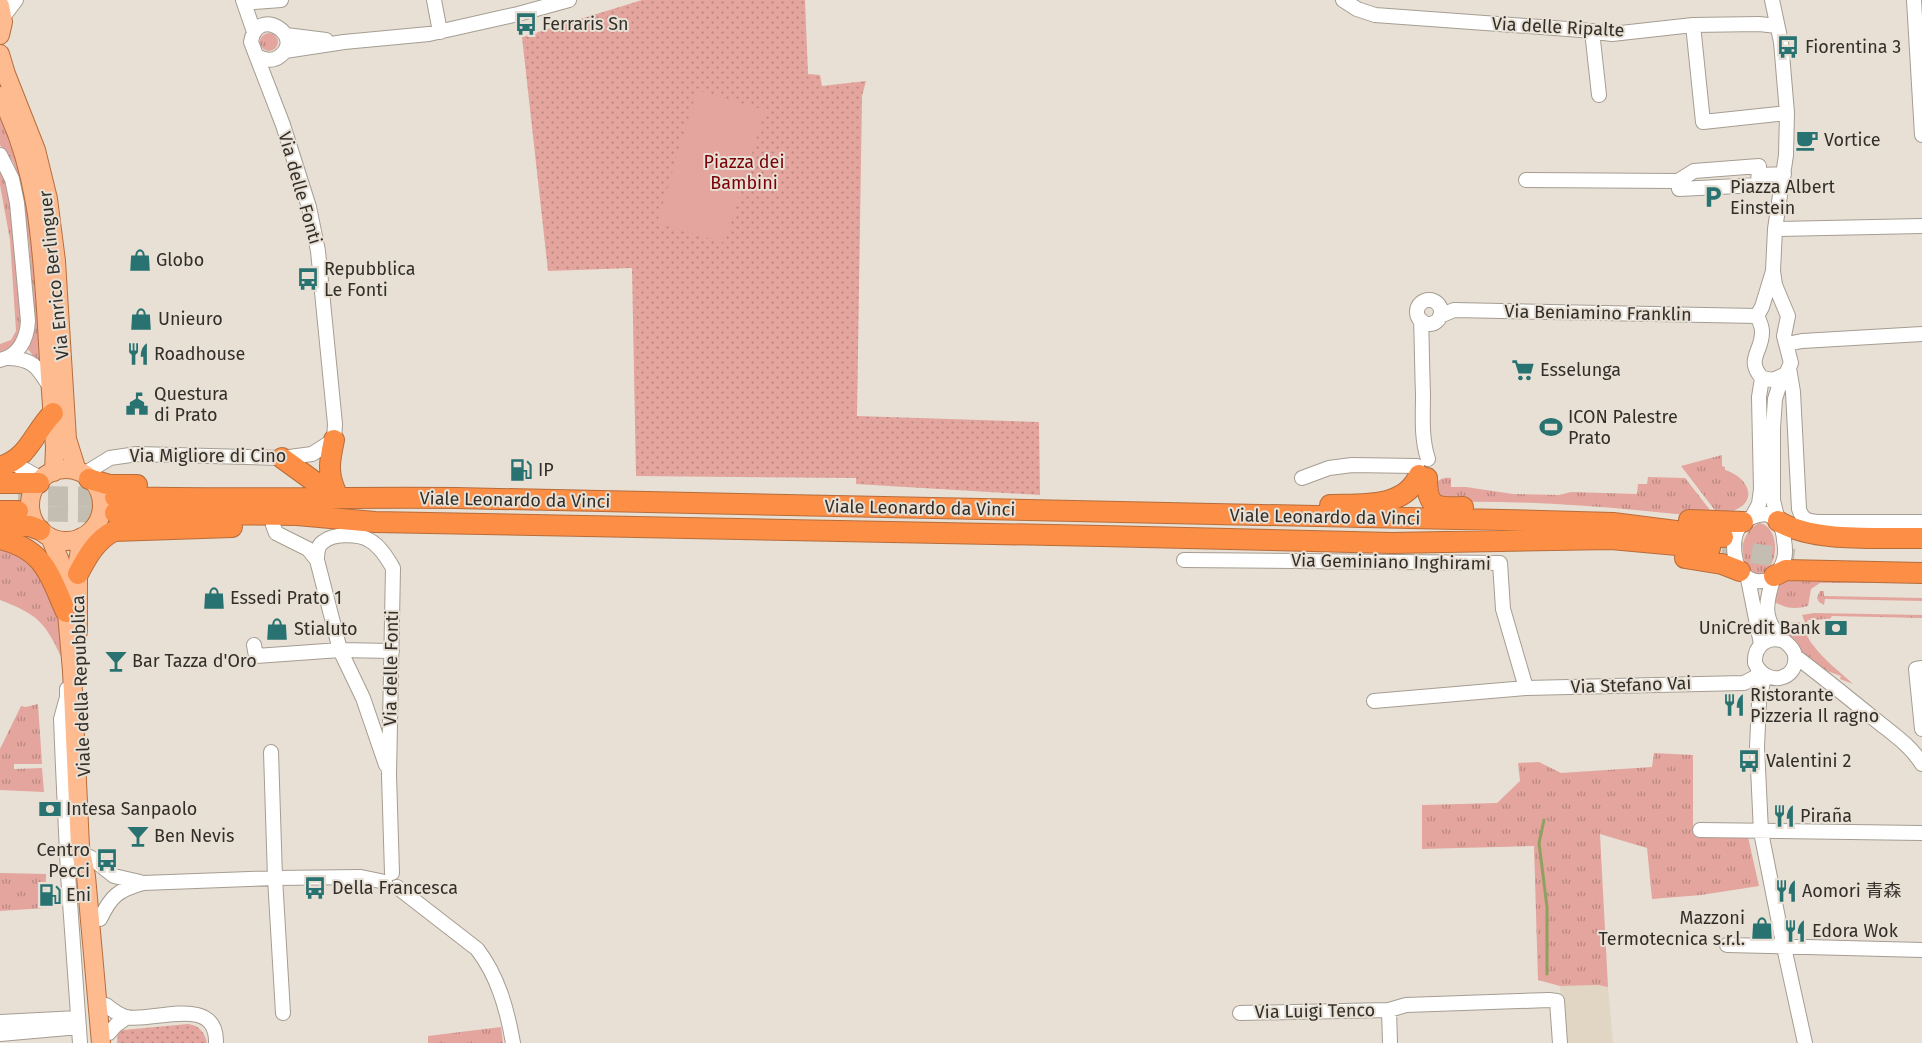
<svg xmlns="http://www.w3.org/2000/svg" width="1922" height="1043" viewBox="0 0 1922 1043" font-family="'Fira Sans','Noto Sans SC',sans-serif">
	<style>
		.built { fill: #e1d5c3 }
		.grass { fill: url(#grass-tufts) }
		.park { fill: url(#park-dots) }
		.pitch { fill: #e3a59d }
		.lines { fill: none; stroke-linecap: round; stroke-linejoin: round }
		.stream { stroke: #90a061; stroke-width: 3 }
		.highway-tunnel { stroke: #c4bdb2; stroke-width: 20; stroke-dasharray: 20 10; stroke-linecap: butt }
		.minor-casing { stroke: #a59d92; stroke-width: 16 }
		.major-casing { stroke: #b66d3c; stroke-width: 20 }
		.highway-casing { stroke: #b66d3c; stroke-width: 22 }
		.minor { stroke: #fff; stroke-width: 14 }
		.major { stroke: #febb90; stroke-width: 18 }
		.highway { stroke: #fd8e46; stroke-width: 20 }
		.labels { text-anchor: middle; stroke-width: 4; stroke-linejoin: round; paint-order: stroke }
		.poi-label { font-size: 18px; fill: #322f2a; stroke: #e8e0d4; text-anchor: start }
		.street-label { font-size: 18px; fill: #322f2a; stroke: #e8e0d4 }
		.park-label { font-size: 18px; fill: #790008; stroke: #e8e0d4 }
	</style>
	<defs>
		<pattern id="grass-tufts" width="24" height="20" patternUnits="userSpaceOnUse" patternTransform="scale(1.25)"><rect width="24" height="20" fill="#e3a59d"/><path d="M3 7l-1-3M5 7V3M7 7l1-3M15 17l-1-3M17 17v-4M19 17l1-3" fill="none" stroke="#b98780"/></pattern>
		<pattern id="park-dots" width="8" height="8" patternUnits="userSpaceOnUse" patternTransform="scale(1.25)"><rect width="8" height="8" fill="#e3a59d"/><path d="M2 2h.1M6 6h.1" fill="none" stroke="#b98780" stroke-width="1.8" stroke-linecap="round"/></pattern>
	</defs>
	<rect width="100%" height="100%" fill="#e8e0d4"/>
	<path class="built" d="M1598 985 1608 987 1613 1043H1565L1560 986Z"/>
	<path class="grass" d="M260 42a9 9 0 1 1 18 0a9 9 0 1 1-18 0Z
		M0 109 28 193 45 366 38 362 27 348 35 325 29 243 18 175 13 162 0 145Z
		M0 166 6 181 11 210 23 331 19 342 0 355V344L11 340 16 331 10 240 0 185Z
		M1722 455V466L1725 467V470C1746 476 1761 500 1733 511 1729 513 1723 513 1717 513L1681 466Z
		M1648 477 1685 478 1714 515V518C1624 508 1535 500 1445 502H1442L1434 486C1438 479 1444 477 1451 478V487H1466L1513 494 1559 495 1571 492 1637 494 1638 484H1647Z
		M1759 523C1782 526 1780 575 1755 575 1738 561 1738 534 1759 523Z
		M0 544 31 555 57 600 61 657C45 621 36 614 0 600Z
		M1785 579 1891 582V583H1820L1811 589 1808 606C1794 610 1783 608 1772 600L1773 589Z
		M1820 591H1824V596L1922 598V601L1825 599 1824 605 1819 602 1817 598Z
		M1814 613 1922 615V618L1832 616 1830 619 1807 620 1810 630H1808L1802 615Z
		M1799 622C1805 627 1807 639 1813 645 1824 660 1840 672 1853 684L1840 679 1841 676 1827 671 1825 673 1802 656 1777 623Z
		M38 704 42 764H14V769L42 768 44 792 0 790V749L21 706 26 707Z
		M1654 753 1693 755V833L1748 837 1759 886 1701 895 1652 899 1647 848 1600 834 1608 987 1598 985 1560 986 1538 980 1534 846 1422 849V805L1497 803 1520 781 1518 763 1539 762 1561 773 1652 767Z
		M0 873 46 874 45 908 0 911Z
		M501 1027 503 1043H428V1036Z"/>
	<path class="park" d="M642 0H805L808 74 820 75 822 86 866 81 862 96 857 416 1039 422 1040 495 856 484V478L636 476 632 268 548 271 522 37Z
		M188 1024C199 1025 205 1033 207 1043H117L118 1033 123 1030Z"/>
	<path class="pitch" d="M697 90 765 110 725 243 657 223Z"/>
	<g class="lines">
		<path class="stream" d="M1544 820 1539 843 1547 907V974"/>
		<path class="highway-tunnel" d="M18 496 115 497
			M18 511 115 513
			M1722 549 1794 559"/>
		<defs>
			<path id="minor" d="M243 0 254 32
				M434 0 440 32
				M1343 0 1357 9 1375 15 1581 30 1612 34 1693 25 1759 24 1777 26
				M1772 0 1781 42 1787 113 1786 155 1775 229 1773 271 1775 285 1788 316 1784 336 1791 363 1786 374 1773 380 1762 378C1745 359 1763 351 1762 331 1762 326 1759 320 1757 316L1762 307 1773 271
				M1914 0 1922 135
				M254 2 281 0
				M3 17 16 0
				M1693 25 1703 122 1787 113
				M1592 31 1599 95
				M286 35 326 40
				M285 51 344 42 429 34 518 14 569 0
				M0 155 12 179 17 203 28 321C27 339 19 356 0 360
				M1759 166 1758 185 1679 189 1678 181 1694 171Z
				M1759 175 1784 174
				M1526 180 1678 181
				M1775 229 1922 226
				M1417 312a12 12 0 1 1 24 0a12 12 0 1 1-24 0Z
				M1440 316 1454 310 1757 316
				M1421 320C1422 345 1422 369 1423 394 1423 416 1421 438 1428 459
				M1787 344 1802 341 1922 334
				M9 358C34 359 38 368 50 387
				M1789 368 1793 392 1799 509C1802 520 1808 521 1818 522H1922
				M11 462 42 479
				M84 474 110 458 137 454 282 458 312 454 334 440 335 424 318 251 309 207 283 125 251 42C257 4 306 36 280 56 273 62 264 60 257 56
				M1302 478 1329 468 1352 465 1417 466
				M1766 514C1779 519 1783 527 1784 540 1785 546 1786 553 1784 559 1776 590 1741 588 1735 557 1731 532 1740 516 1766 514Z
				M1753 515 1759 504 1761 489 1759 397 1762 378
				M1778 521 1773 500V428L1775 399 1782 377
				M273 525 276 533 308 549 317 560 340 650 363 698 386 765
				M317 560C317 554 317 546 323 542 333 533 359 534 369 540 380 546 387 558 393 568L389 775 392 873
				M1184 560 1500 563 1503 609 1526 688
				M1774 576C1766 602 1761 619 1783 640 1788 645 1793 647 1795 655 1799 680 1766 688 1755 663 1754 646 1767 635 1784 641
				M1748 579 1761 644
				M254 645 256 656 340 650 392 651
				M1795 656C1823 677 1850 699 1877 721 1893 734 1911 746 1922 764
				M1922 668 1916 669 1922 729
				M1764 676 1759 702 1757 747 1761 832 1782 938 1805 1043
				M67 689V697L61 719 63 767 68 874 80 1043
				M1374 701 1526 688 1744 683 1761 674
				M271 752 275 878 283 1013
				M1700 830 1922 833
				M90 857 114 876 140 882
				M397 887 477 949C498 976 507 1009 513 1043
				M100 919C111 896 118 890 143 883L275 878 361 877 385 882
				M1727 945 1922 950
				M106 1005C112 1010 118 1015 126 1017 152 1023 217 993 216 1043
				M1389 1010 1390 1043
				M1240 1013 1389 1010 1406 1005 1549 1000 1557 1001 1560 1043
				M0 1022 78 1018
				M109 1033 116 1025 127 1017
				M0 1034 79 1027"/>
			<path id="major" d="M0 6 3 22 0 35
				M0 54 6 74 36 150 48 199 56 261 67 439 77 471
				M0 96C38 167 42 246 47 325 49 366 52 407 55 447L54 472
				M30 505a36 36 0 1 1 72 0a36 36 0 1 1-72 0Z
				M50 537 60 561 65 590 72 671 80 847 86 876 101 1043
				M78 632V561L82 537"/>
			<path id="highway" d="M334 440C330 459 327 472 335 490
				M282 458 326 490
				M0 467C30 457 33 433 53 413
				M1427 478C1427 508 1436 508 1463 507
				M89 479 110 485H137
				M0 483H39
				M115 497C229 500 342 497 456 498L1503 520 1613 523 1723 537
				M1330 505C1361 504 1405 509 1419 475
				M0 511H18
				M115 513 297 515 375 522 1101 536 1392 543 1611 539 1710 548
				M1689 520 1743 522
				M1778 521C1812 543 1881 537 1922 538
				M0 526H30L40 530
				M0 539C44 549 49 574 66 612
				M1685 558 1722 564 1740 571
				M78 574C87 557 96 540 114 531L232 527
				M1774 576 1786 570 1922 573"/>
		</defs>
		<use href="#minor" class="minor-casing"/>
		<use href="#major" class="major-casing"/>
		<use href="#highway" class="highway-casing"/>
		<use href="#minor" class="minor"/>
		<use href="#major" class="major"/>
		<use href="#highway" class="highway"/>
	</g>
	<defs>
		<symbol id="bus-bare" viewBox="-9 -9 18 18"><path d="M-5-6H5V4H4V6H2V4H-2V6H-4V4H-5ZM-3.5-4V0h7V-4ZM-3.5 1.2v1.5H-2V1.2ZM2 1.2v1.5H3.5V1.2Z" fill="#287271" stroke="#e8e0d4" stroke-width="2.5" paint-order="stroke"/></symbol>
		<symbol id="cafe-bare" viewBox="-9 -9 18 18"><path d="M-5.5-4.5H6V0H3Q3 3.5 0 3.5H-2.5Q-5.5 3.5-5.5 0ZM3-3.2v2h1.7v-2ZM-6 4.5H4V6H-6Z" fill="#287271" stroke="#e8e0d4" stroke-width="2.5" paint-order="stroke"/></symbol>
		<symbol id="parking-bare" viewBox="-9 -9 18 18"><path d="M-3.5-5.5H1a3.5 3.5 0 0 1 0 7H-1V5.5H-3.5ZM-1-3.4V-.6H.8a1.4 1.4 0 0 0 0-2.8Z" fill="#287271" stroke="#e8e0d4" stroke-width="2.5" paint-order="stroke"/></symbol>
		<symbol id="shop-bare" viewBox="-9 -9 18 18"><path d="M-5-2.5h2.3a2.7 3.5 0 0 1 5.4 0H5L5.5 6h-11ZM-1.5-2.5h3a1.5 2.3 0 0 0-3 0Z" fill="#287271" stroke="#e8e0d4" stroke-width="2.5" paint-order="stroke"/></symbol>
		<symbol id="restaurant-bare" viewBox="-9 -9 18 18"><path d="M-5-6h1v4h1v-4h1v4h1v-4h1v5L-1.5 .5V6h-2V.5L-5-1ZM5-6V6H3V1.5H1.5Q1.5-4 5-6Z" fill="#287271" stroke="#e8e0d4" stroke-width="2.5" paint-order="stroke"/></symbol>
		<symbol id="supermarket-bare" viewBox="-9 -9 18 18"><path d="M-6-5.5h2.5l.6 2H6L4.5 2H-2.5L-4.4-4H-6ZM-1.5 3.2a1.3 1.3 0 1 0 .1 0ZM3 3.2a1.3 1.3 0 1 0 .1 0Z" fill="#287271" stroke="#e8e0d4" stroke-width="2.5" paint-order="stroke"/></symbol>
		<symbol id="civic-bare" viewBox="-9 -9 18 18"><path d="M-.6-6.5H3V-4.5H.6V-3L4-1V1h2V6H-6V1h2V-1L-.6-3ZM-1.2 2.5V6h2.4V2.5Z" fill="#287271" stroke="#e8e0d4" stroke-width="2.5" paint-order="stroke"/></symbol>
		<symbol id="stadium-bare" viewBox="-9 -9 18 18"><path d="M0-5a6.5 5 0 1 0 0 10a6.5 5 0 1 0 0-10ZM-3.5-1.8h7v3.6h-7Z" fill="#287271" stroke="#e8e0d4" stroke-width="2.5" paint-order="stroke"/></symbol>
		<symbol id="fuel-bare" viewBox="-9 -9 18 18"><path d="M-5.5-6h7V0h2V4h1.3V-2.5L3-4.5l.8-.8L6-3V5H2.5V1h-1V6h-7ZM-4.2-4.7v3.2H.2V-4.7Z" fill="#287271" stroke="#e8e0d4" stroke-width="2.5" paint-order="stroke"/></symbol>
		<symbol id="bank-bare" viewBox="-9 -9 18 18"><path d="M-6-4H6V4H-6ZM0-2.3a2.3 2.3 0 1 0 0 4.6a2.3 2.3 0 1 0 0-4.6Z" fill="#287271" stroke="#e8e0d4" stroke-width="2.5" paint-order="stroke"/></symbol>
		<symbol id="bar-bare" viewBox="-9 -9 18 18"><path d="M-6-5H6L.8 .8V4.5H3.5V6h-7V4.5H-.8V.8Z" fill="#287271" stroke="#e8e0d4" stroke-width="2.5" paint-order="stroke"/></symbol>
	</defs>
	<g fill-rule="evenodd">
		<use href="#bus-bare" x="510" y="8" width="32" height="32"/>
		<use href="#bus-bare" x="1772" y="31" width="32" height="32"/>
		<use href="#cafe-bare" x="1791" y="124" width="32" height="32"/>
		<use href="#parking-bare" x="1697" y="181" width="32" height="32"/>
		<use href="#shop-bare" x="124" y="244" width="32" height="32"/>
		<use href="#bus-bare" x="292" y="263" width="32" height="32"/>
		<use href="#shop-bare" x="125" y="303" width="32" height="32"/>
		<use href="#restaurant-bare" x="122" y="338" width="32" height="32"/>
		<use href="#supermarket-bare" x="1507" y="354" width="32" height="32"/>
		<use href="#civic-bare" x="121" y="388" width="32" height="32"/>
		<use href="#stadium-bare" x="1535" y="411" width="32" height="32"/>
		<use href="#fuel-bare" x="505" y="454" width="32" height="32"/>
		<use href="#shop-bare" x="198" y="582" width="32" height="32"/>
		<use href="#bank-bare" x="1820" y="612" width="32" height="32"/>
		<use href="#shop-bare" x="261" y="613" width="32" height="32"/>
		<use href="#bar-bare" x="100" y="645" width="32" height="32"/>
		<use href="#restaurant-bare" x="1718" y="689" width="32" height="32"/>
		<use href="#bus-bare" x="1733" y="745" width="32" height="32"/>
		<use href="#bank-bare" x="34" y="793" width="32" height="32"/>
		<use href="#restaurant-bare" x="1768" y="800" width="32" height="32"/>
		<use href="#bar-bare" x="122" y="820" width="32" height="32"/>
		<use href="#bus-bare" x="91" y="844" width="32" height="32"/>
		<use href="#bus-bare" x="299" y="872" width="32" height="32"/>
		<use href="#restaurant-bare" x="1770" y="875" width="32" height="32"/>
		<use href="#fuel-bare" x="34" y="879" width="32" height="32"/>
		<use href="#shop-bare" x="1746" y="912" width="32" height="32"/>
		<use href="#restaurant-bare" x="1779" y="915" width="32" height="32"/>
	</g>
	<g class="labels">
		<g class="poi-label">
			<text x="542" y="30">Ferraris Sn</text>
			<text x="1805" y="53">Fiorentina 3</text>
			<text x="1824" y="146">Vortice</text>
			<text x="1730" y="193">Piazza Albert<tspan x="1730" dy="21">Einstein</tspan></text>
			<text x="156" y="266">Globo</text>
			<text x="324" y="275">Repubblica<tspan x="324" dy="21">Le Fonti</tspan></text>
			<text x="158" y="325">Unieuro</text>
			<text x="154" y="360">Roadhouse</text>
			<text x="1540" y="376">Esselunga</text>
			<text x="154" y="400">Questura<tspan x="154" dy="21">di Prato</tspan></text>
			<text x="1568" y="423">ICON Palestre<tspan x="1568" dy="21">Prato</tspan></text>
			<text x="538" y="476">IP</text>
			<text x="230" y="604">Essedi Prato 1</text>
			<text x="1820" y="634" text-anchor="end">UniCredit Bank</text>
			<text x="294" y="635">Stialuto</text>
			<text x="132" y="667">Bar Tazza d'Oro</text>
			<text x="1750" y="701">Ristorante<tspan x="1750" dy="21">Pizzeria Il ragno</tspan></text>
			<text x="1766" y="767">Valentini 2</text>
			<text x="66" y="815">Intesa Sanpaolo</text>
			<text x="1800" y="822">Piraña</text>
			<text x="154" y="842">Ben Nevis</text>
			<text x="90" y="856" text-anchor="end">Centro<tspan x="90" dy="21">Pecci</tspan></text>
			<text x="332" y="894">Della Francesca</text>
			<text x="1802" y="897">Aomori 青森</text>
			<text x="66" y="901">Eni</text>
			<text x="1745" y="924" text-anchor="end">Mazzoni<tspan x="1745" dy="21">Termotecnica s.r.l.</tspan></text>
			<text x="1812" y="937">Edora Wok</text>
		</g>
		<g class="street-label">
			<text transform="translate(1558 27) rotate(3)" y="6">Via delle Ripalte</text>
			<text transform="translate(300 188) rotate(74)" y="6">Via delle Fonti</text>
			<text transform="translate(54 275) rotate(-96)" y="6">Via Enrico Berlinguer</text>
			<text transform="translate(1598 313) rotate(1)" y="6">Via Beniamino Franklin</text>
			<text x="208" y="462">Via Migliore di Cino</text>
			<text transform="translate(515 500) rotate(1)" y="6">Viale Leonardo da Vinci</text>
			<text transform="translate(920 508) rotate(1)" y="6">Viale Leonardo da Vinci</text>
			<text transform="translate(1325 517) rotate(1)" y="6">Viale Leonardo da Vinci</text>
			<text transform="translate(1391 562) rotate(1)" y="6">Via Geminiano Inghirami</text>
			<text transform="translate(391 668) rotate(-89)" y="6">Via delle Fonti</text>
			<text transform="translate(1631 685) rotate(-2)" y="6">Via Stefano Vai</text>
			<text transform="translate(81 686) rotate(-92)" y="6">Viale della Repubblica</text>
			<text transform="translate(1315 1011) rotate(-1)" y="6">Via Luigi Tenco</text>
		</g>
		<g class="park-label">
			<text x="744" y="168">Piazza dei<tspan x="744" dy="21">Bambini</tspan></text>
		</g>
	</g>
</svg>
